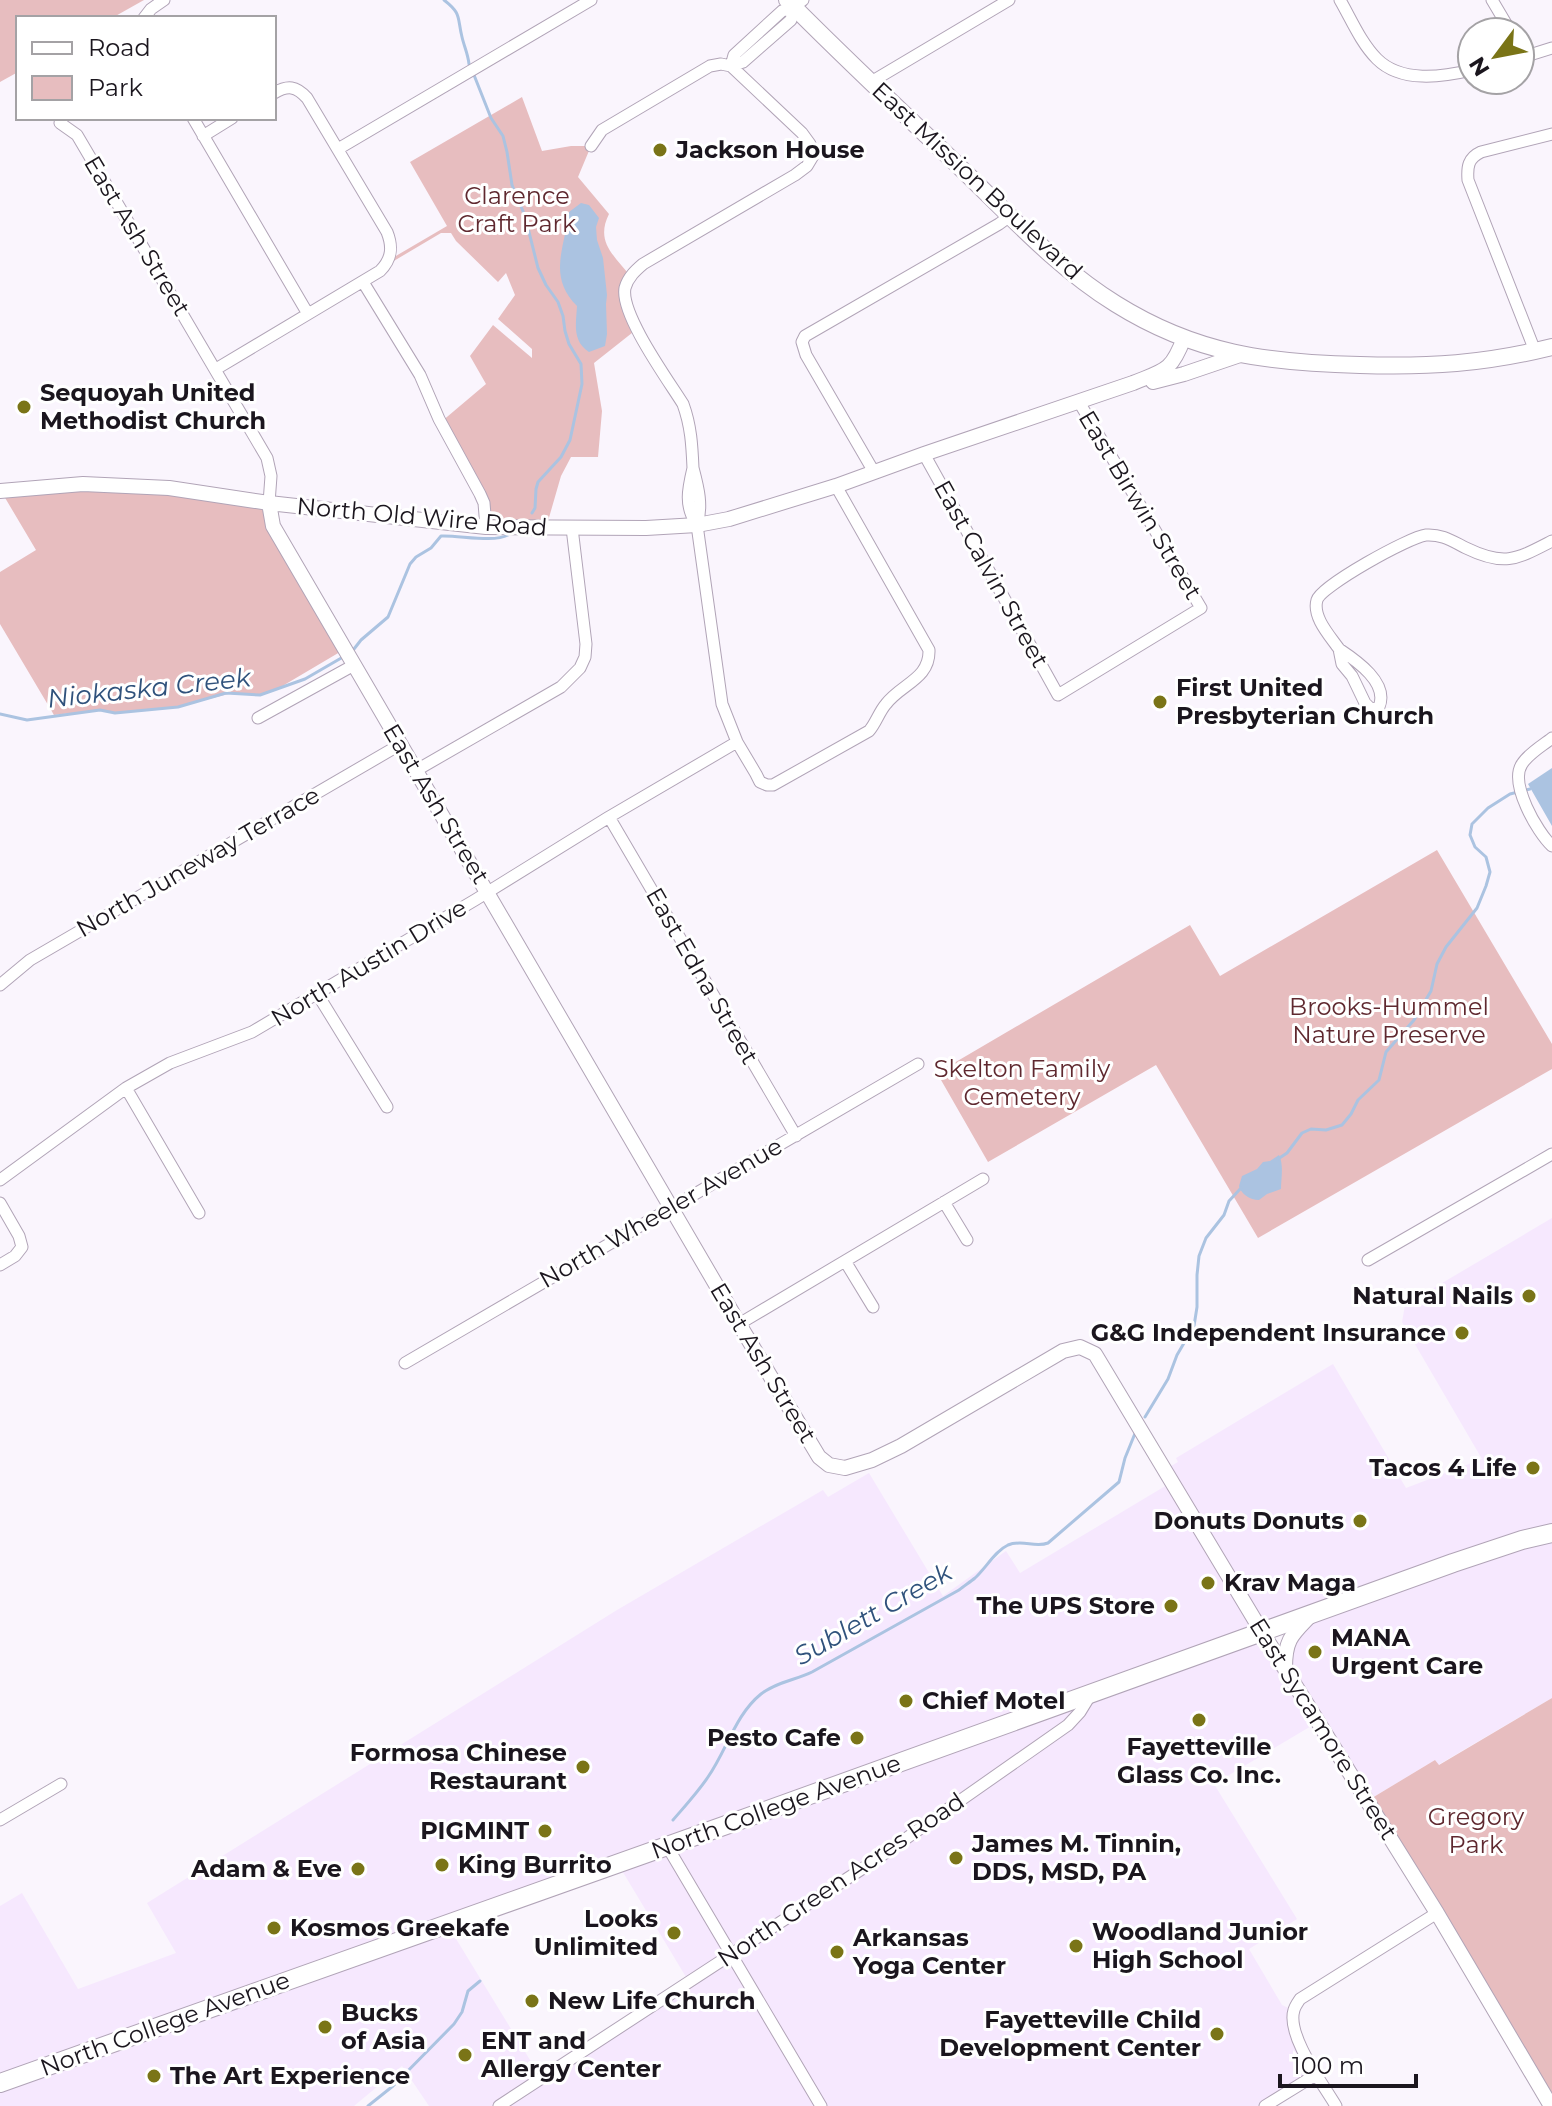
<svg xmlns="http://www.w3.org/2000/svg" width="1552" height="2106" viewBox="0 0 1552 2106" font-family="Montserrat,sans-serif">
	<style>
		.built { fill: #f6e8fe; fill-rule: evenodd }
		.green { fill: #e7bdbf }
		.water { fill: #abc3e1 }
		.lines { fill: none; stroke-linecap: round; stroke-linejoin: round }
		.stream { stroke: #abc3e1; stroke-width: 3 }
		.minor-casing { stroke: #b1a4b7; stroke-width: 13 }
		.tertiary-casing { stroke: #b1a4b7; stroke-width: 16 }
		.secondary-casing { stroke: #b1a4b7; stroke-width: 18 }
		.primary-casing { stroke: #b1a4b7; stroke-width: 20 }
		.minor { stroke: #fff; stroke-width: 11 }
		.tertiary { stroke: #fff; stroke-width: 14 }
		.secondary { stroke: #fff; stroke-width: 16 }
		.primary { stroke: #fff; stroke-width: 18 }
		.poi-dot { fill: #7a7417; stroke: #fff; stroke-width: 3 }
		.labels { text-anchor: middle; stroke-width: 6; stroke-linejoin: round; paint-order: stroke }
		.poi-label { font-size: 24px; font-weight: bold; fill: #1b161e; stroke: #fff; text-anchor: start }
		.street-label { font-size: 24px; fill: #1b161e; stroke: #fff }
		.park-label { font-size: 24px; fill: #5f282f; stroke: #fff }
		.water-label { font-size: 26px; font-style: italic; fill: #30527c; stroke: #fff }
	</style>
	<rect width="100%" height="100%" fill="#faf5fd"/>
	<path class="built" d="M1552 1218V1698L1438 1765 1435 1760 1367 1801 1318 1722 1214 1784 1297 1919 1249 1949 1282 2005 1293 2010 1292 2026 1317 2074 1265 2106H429L402 2066 354 2106H0V1906L22 1893 78 1989 176 1953 147 1903 617 1610 823 1490 828 1497 869 1473 943 1596 1006 1551 1020 1573 1172 1482 1166 1469 1178 1462 1176 1458 1333 1364 1406 1488 1482 1459 1402 1322 1405 1305ZM1311 1616 1289 1641 1284 1666 1263 1632ZM618 1864 689 1982 541 2078 447 1924Z"/>
	<path class="green" d="M0 0H144L112 18H18V72L0 82Z
		M522 97 542 151 571 146H591L578 177 609 214C595 242 614 255 631 277L625 287 637 329 594 363 602 411 598 457H571L561 476 546 528 486 527 484 503 441 422 486 384 470 356 493 325 532 358V349L498 319 515 295 506 273 498 282 456 241 451 233H441L387 265 389 260 447 226 410 162Z
		M83 484 269 503 273 526 345 649 274 691 260 695 232 693 178 707 115 713 100 710 54 715 0 624V572L36 550 1 491Z
		M1437 850 1552 1044V1069L1258 1238 1156 1065 988 1162 937 1073 1190 925 1220 976Z
		M1552 1698V2106L1367 1801 1435 1760 1439 1765Z"/>
	<path class="water" d="M581 203 589 205 599 218 596 227 597 240 603 258 607 295 606 304 607 334 605 346 589 352C572 341 576 324 577 306 547 276 565 247 569 212Z
		M1552 768V826L1528 784Z
		M1279 1155C1284 1165 1281 1179 1281 1189L1267 1194 1259 1200C1250 1200 1241 1194 1239 1186L1242 1176 1257 1169 1263 1162 1270 1161Z"/>
	<g class="lines">
		<path class="stream" d="M444 0C462 14 457 17 462 37 464 46 468 54 469 64
			M474 75 491 118 503 136 507 152 512 185 525 216 538 268 546 285 558 302 563 316 565 331 569 344 581 364 582 384 570 440 561 457 538 482 536 489 535 508 532 513
			M354 649 361 640 388 617 410 564 416 557 431 548 441 536C459 535 493 543 508 535
			M0 714 27 720 100 710 115 713 178 707 226 693 260 695 305 679 343 657
			M1278 1159 1287 1153 1302 1133 1311 1129 1326 1130 1342 1125 1351 1114 1358 1100 1379 1080 1386 1052 1414 1020 1431 991 1437 964 1446 947 1477 908 1486 886 1490 872 1486 857 1475 847 1470 835 1472 824 1488 808 1510 794 1530 789
			M1145 1417 1168 1379 1177 1355 1194 1326 1197 1307V1275L1199 1256 1206 1238 1224 1215 1229 1201 1241 1188
			M673 1820C685 1806 698 1792 708 1777 727 1750 735 1715 761 1694 776 1682 796 1680 812 1672L959 1590C964 1586 970 1582 975 1578 986 1568 995 1551 1008 1545 1022 1539 1035 1548 1048 1543L1119 1482 1125 1458 1136 1431
			M368 2106 393 2086 454 2024 462 2012 468 1991 480 1981"/>
		<defs>
			<path id="minor" d="M1340 0C1351 19 1361 43 1377 59 1401 83 1442 77 1472 70
				M1492 0 1511 32
				M144 18 151 9 164 0
				M1520 58 1552 48
				M731 66 734 55 782 11 794 7 803 0
				M871 82 1009 0
				M193 118 308 314
				M60 123 77 135 267 458 271 476 269 503
				M203 136 232 118
				M591 146 602 130 710 66 721 64 731 66 743 62 791 20 794 7
				M338 149 591 0
				M363 282 420 375 439 419 480 494 484 503 486 527
				M1535 351 1468 180C1467 167 1468 158 1481 152L1552 134
				M216 369 380 271C392 259 393 247 387 232L307 98C296 86 288 85 274 93
				M924 454 1058 695 1201 608 1079 402
				M693 468C692 445 691 426 683 404 668 380 620 314 625 288 628 277 636 270 643 264L795 175 807 166 813 156 810 144 802 133 731 66
				M874 472 806 355 802 342 805 336 999 224 1010 216
				M697 525C703 505 698 487 693 468 688 489 684 506 697 525L722 704 737 742 756 774 760 782 767 785H773L869 731C876 723 879 712 886 704 901 684 930 679 929 650L836 486
				M1339 649C1330 636 1312 617 1317 600 1321 586 1409 537 1426 535 1442 534 1452 541 1466 548 1505 567 1517 559 1552 541
				M1339 649C1357 661 1389 683 1379 707L1375 709 1370 708 1365 703 1352 676 1342 664Z
				M258 718 354 665
				M1552 738C1542 746 1529 753 1522 764 1509 783 1537 832 1552 846
				M415 771 561 687 580 668 585 657 586 644 572 528
				M609 817 796 1136
				M0 985 30 960 401 744
				M318 995 387 1107
				M126 1088 199 1213
				M0 1180 126 1088 170 1063 252 1032 475 900 609 817 737 742
				M944 1202 967 1240
				M0 1203 19 1236 22 1247 15 1256 0 1265
				M1368 1260 1552 1154
				M845 1261 873 1307
				M739 1324 983 1179
				M405 1363 918 1064
				M0 1820 61 1784
				M667 1846 821 2106
				M499 2106 871 1863 1068 1725 1080 1712 1091 1694
				M1265 2106 1317 2074
				M1336 2106C1323 2084 1286 2035 1294 2010 1295 2006 1298 2002 1300 1999L1437 1913"/>
			<path id="tertiary" d="M1153 382 1184 374 1240 355
				M0 491 83 484 169 488 269 503 486 527 646 528 697 525 729 519 836 486 924 454 1133 383C1165 370 1171 372 1184 338
				M269 503 273 526 739 1324 819 1457 829 1465 845 1468 872 1460 901 1446 1063 1351 1080 1347 1095 1354 1262 1632 1437 1913 1551 2106
				M1285 1668C1285 1638 1293 1634 1312 1614"/>
			<path id="secondary" d="M787 0C846 60 909 118 970 177 1016 222 1061 270 1116 304 1196 354 1268 363 1360 365 1430 367 1483 364 1552 347"/>
			<path id="primary" d="M0 2083 729 1824 1453 1563 1522 1540 1552 1533"/>
		</defs>
		<use href="#minor" class="minor-casing"/>
		<use href="#tertiary" class="tertiary-casing"/>
		<use href="#secondary" class="secondary-casing"/>
		<use href="#primary" class="primary-casing"/>
		<use href="#minor" class="minor"/>
		<use href="#tertiary" class="tertiary"/>
		<use href="#secondary" class="secondary"/>
		<use href="#primary" class="primary"/>
	</g>
	<g class="poi-dot">
		<circle cx="660" cy="150" r="8"/>
		<circle cx="24" cy="407" r="8"/>
		<circle cx="1160" cy="702" r="8"/>
		<circle cx="1529" cy="1296" r="8"/>
		<circle cx="1462" cy="1333" r="8"/>
		<circle cx="1533" cy="1468" r="8"/>
		<circle cx="1360" cy="1521" r="8"/>
		<circle cx="1208" cy="1583" r="8"/>
		<circle cx="1171" cy="1606" r="8"/>
		<circle cx="1315" cy="1652" r="8"/>
		<circle cx="906" cy="1701" r="8"/>
		<circle cx="1199" cy="1720" r="8"/>
		<circle cx="857" cy="1738" r="8"/>
		<circle cx="583" cy="1767" r="8"/>
		<circle cx="545" cy="1831" r="8"/>
		<circle cx="956" cy="1858" r="8"/>
		<circle cx="442" cy="1865" r="8"/>
		<circle cx="358" cy="1869" r="8"/>
		<circle cx="274" cy="1928" r="8"/>
		<circle cx="674" cy="1933" r="8"/>
		<circle cx="1076" cy="1946" r="8"/>
		<circle cx="837" cy="1952" r="8"/>
		<circle cx="532" cy="2001" r="8"/>
		<circle cx="325" cy="2027" r="8"/>
		<circle cx="1217" cy="2034" r="8"/>
		<circle cx="465" cy="2055" r="8"/>
		<circle cx="154" cy="2076" r="8"/>
	</g>
	<g class="labels">
		<g class="poi-label">
			<text x="676" y="158">Jackson House</text>
			<text x="40" y="401">Sequoyah United<tspan x="40" dy="28">Methodist Church</tspan></text>
			<text x="1176" y="696">First United<tspan x="1176" dy="28">Presbyterian Church</tspan></text>
			<text x="1513" y="1304" text-anchor="end">Natural Nails</text>
			<text x="1446" y="1341" text-anchor="end">G&amp;G Independent Insurance</text>
			<text x="1517" y="1476" text-anchor="end">Tacos 4 Life</text>
			<text x="1344" y="1529" text-anchor="end">Donuts Donuts</text>
			<text x="1224" y="1591">Krav Maga</text>
			<text x="1155" y="1614" text-anchor="end">The UPS Store</text>
			<text x="1331" y="1646">MANA<tspan x="1331" dy="28">Urgent Care</tspan></text>
			<text x="922" y="1709">Chief Motel</text>
			<text x="841" y="1746" text-anchor="end">Pesto Cafe</text>
			<text x="1199" y="1755" text-anchor="middle">Fayetteville<tspan x="1199" dy="28">Glass Co. Inc.</tspan></text>
			<text x="567" y="1761" text-anchor="end">Formosa Chinese<tspan x="567" dy="28">Restaurant</tspan></text>
			<text x="529" y="1839" text-anchor="end">PIGMINT</text>
			<text x="972" y="1852">James M. Tinnin,<tspan x="972" dy="28">DDS, MSD, PA</tspan></text>
			<text x="458" y="1873">King Burrito</text>
			<text x="342" y="1877" text-anchor="end">Adam &amp; Eve</text>
			<text x="658" y="1927" text-anchor="end">Looks<tspan x="658" dy="28">Unlimited</tspan></text>
			<text x="290" y="1936">Kosmos Greekafe</text>
			<text x="1092" y="1940">Woodland Junior<tspan x="1092" dy="28">High School</tspan></text>
			<text x="853" y="1946">Arkansas<tspan x="853" dy="28">Yoga Center</tspan></text>
			<text x="548" y="2009">New Life Church</text>
			<text x="341" y="2021">Bucks<tspan x="341" dy="28">of Asia</tspan></text>
			<text x="1201" y="2028" text-anchor="end">Fayetteville Child<tspan x="1201" dy="28">Development Center</tspan></text>
			<text x="481" y="2049">ENT and<tspan x="481" dy="28">Allergy Center</tspan></text>
			<text x="170" y="2084">The Art Experience</text>
		</g>
		<g class="street-label">
			<text transform="translate(977 181) rotate(43)" y="8">East Mission Boulevard</text>
			<text transform="translate(137 236) rotate(59)" y="8">East Ash Street</text>
			<text transform="translate(1140 505) rotate(59)" y="8">East Birwin Street</text>
			<text transform="translate(422 517) rotate(5)" y="8">North Old Wire Road</text>
			<text transform="translate(991 574) rotate(61)" y="8">East Calvin Street</text>
			<text transform="translate(436 804) rotate(59)" y="8">East Ash Street</text>
			<text transform="translate(198 862) rotate(-30)" y="8">North Juneway Terrace</text>
			<text transform="translate(369 963) rotate(-31)" y="8">North Austin Drive</text>
			<text transform="translate(702 976) rotate(60)" y="8">East Edna Street</text>
			<text transform="translate(661 1213) rotate(-30)" y="8">North Wheeler Avenue</text>
			<text transform="translate(763 1363) rotate(59)" y="8">East Ash Street</text>
			<text transform="translate(1323 1729) rotate(58)" y="8">East Sycamore Street</text>
			<text transform="translate(776 1807) rotate(-20)" y="8">North College Avenue</text>
			<text transform="translate(841 1880) rotate(-34)" y="8">North Green Acres Road</text>
			<text transform="translate(165 2024) rotate(-20)" y="8">North College Avenue</text>
		</g>
		<g class="park-label">
			<text x="517" y="204">Clarence<tspan x="517" dy="28">Craft Park</tspan></text>
			<text x="1389" y="1015">Brooks-Hummel<tspan x="1389" dy="28">Nature Preserve</tspan></text>
			<text x="1022" y="1077">Skelton Family<tspan x="1022" dy="28">Cemetery</tspan></text>
			<text x="1476" y="1825">Gregory<tspan x="1476" dy="28">Park</tspan></text>
		</g>
		<g class="water-label">
			<text transform="translate(149 688) rotate(-6)" y="9">Niokaska Creek</text>
			<text transform="translate(873 1614) rotate(-30)" y="9">Sublett Creek</text>
		</g>
	</g>
	<rect x="16" y="16" width="260" height="104" fill="#ffffff" stroke="#a4a2a5" stroke-width="2"/>
	<rect x="32" y="42" width="40" height="12" fill="#ffffff" stroke="#a4a2a5" stroke-width="2"/>
	<text x="88" y="56" font-size="24" fill="#1b161e">Road</text>
	<rect x="32" y="76" width="40" height="24" fill="#e7bdbf" stroke="#a4a2a5" stroke-width="2"/>
	<text x="88" y="96" font-size="24" fill="#1b161e">Park</text>
	<g transform="translate(1496 56) rotate(238)"><circle r="38" fill="#ffffff" stroke="#a4a2a5" stroke-width="2"/>
	<path d="M0-6L14 30L0 20L-14 30Z" fill="#7a7417"/>
	<text y="-12" font-size="22" font-weight="bold" text-anchor="middle" fill="#1b161e">N</text>
	</g>
	<path d="M1280 2074v12h136v-12" fill="none" stroke="#1b161e" stroke-width="4"/>
	<text x="1292" y="2074" font-size="24" fill="#1b161e" stroke="#ffffff" stroke-width="6" paint-order="stroke">100 m</text>
</svg>
